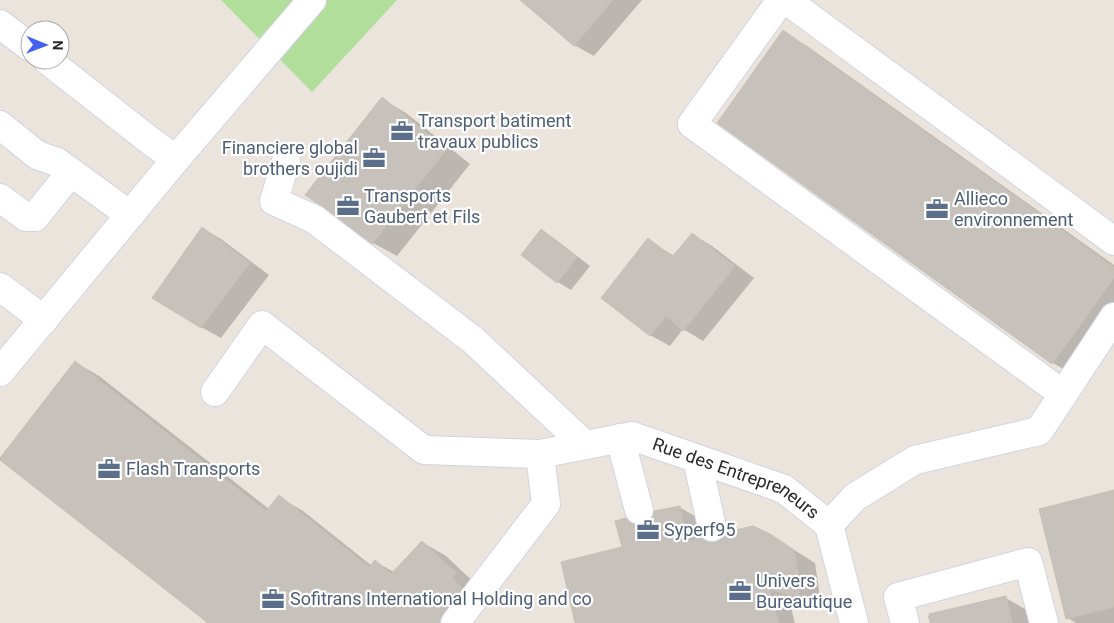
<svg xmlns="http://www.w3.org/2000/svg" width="1114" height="623" viewBox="0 0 1114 623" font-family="Roboto,sans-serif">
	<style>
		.green { fill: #b1de9b }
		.shadow { fill: #0003 }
		.building { fill: #c6c1bb; stroke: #c6c0b6 }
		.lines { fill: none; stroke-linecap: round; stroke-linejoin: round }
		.minor-casing { stroke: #d1d4e1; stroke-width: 30 }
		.minor { stroke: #fff; stroke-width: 28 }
		.labels { text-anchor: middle; stroke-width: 4.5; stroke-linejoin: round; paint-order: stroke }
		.service-label { font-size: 18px; fill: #4e5e75; stroke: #fff; text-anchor: start }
		.street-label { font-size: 18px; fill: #292929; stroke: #fff }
	</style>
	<rect width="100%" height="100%" fill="#ebe4dc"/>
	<path class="green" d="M221 0H397L312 92Z"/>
	<path class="shadow" d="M522 0H642L594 56 574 45Z
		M783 32 807 46 1114 265V325L1077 377 1053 363 719 122Z
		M382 99 406 113 470 164 397 256 373 243Z
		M202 228 221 239 269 275 221 338 201 327Z
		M542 231 555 239 590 266 571 290 558 282 523 255Z
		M692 234 712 246 754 278 703 341 683 329 670 346 650 335 648 240 674 256Z
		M75 362 99 376 269 509 279 497 303 511 372 566 376 562 394 572 422 542 446 556 480 588 470 623H210Z
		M1114 492V623H1076L1068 618Z
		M679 507 700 519 705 542 708 543 770 535 815 563 819 590V609L789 600 795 623H577L623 548 626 519 638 526H643Z
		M1006 598 1030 612 1033 623H930L928 616Z"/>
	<path class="building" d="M520 0H613L574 46Z
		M783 30 1114 267V278L1052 364 717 123Z
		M382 97 447 149 372 244 323 207 305 195Z
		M202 227 250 263 201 328 152 298Z
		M541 229 577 257 557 283 521 255Z
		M692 233 735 266 683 331 666 316 650 336 601 298 648 238 672 257Z
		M75 361 266 511 279 495 369 567 375 560 391 574 422 541 456 573 452 578 462 588 443 614 440 623H208L0 460V458Z
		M1114 490V607L1066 619 1039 509Z
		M680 506 688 542 702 538 708 542H716L723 538 727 532 753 526 770 534 794 550 799 577V598L769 589 779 623H575L561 562 622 547 615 521 626 518 634 525H642L650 521 654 511Z
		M1006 596 1012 623H930L929 614Z"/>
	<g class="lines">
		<defs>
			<g id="minor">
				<path d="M781 0 692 124 1063 394"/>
				<path d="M786 0 1114 241"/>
				<path d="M0 24 30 47"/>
				<path d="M47 60 153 143 176 159"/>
				<path d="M0 125 37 155 57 162 130 215"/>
				<path d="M286 161 274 201 314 219 473 340 585 445"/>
				<path d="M0 198 26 217H35L71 172"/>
				<path d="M0 287 44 320"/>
				<path d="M0 372 176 159 312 0"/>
				<path id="s1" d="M215 392 262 325 424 450 540 454 632 436 784 489 829 525 854 623"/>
				<path d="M620 438 639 510"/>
				<path d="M697 459 712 527"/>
				<path d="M829 525 855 497 915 460 1039 431 1114 317"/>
				<path d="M455 623 546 504 540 454"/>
				<path d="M905 623 898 597 1028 562 1044 623"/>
			</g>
		</defs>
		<use href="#minor" class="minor-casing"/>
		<use href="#minor" class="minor"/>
	</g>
	<defs>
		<symbol id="office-bare" viewBox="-9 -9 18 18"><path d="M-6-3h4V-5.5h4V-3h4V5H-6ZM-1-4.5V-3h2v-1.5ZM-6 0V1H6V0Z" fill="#5c6f8a" stroke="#fff" stroke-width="2.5" paint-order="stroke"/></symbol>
	</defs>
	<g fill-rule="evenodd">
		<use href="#office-bare" x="386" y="115" width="32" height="32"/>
		<use href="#office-bare" x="358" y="142" width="32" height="32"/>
		<use href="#office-bare" x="332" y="190" width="32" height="32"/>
		<use href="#office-bare" x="921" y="193" width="32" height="32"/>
		<use href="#office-bare" x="93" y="453" width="32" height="32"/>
		<use href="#office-bare" x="632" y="514" width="32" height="32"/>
		<use href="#office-bare" x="724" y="575" width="32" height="32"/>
		<use href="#office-bare" x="257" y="583" width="32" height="32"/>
	</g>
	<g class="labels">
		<g class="service-label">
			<text x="418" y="127">Transport batiment<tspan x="418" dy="21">travaux publics</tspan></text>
			<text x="358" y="154" text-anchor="end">Financiere global<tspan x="358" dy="21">brothers oujidi</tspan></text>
			<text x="364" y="202">Transports<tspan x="364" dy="21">Gaubert et Fils</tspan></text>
			<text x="954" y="205">Allieco<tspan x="954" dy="21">environnement</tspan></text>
			<text x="126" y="475">Flash Transports</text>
			<text x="664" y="536">Syperf95</text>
			<text x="756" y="587">Univers<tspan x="756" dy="21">Bureautique</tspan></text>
			<text x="290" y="605">Sofitrans International Holding and co</text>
		</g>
		<g class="street-label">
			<text dy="6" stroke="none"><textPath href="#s1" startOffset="609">Rue des Entrepreneurs</textPath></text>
		</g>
	</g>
	<g transform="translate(45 45) rotate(91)"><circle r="24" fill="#ffffff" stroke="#a9a9a9"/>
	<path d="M0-4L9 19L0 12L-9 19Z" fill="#4561ef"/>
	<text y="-8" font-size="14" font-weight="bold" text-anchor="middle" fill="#292929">N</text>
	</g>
</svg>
